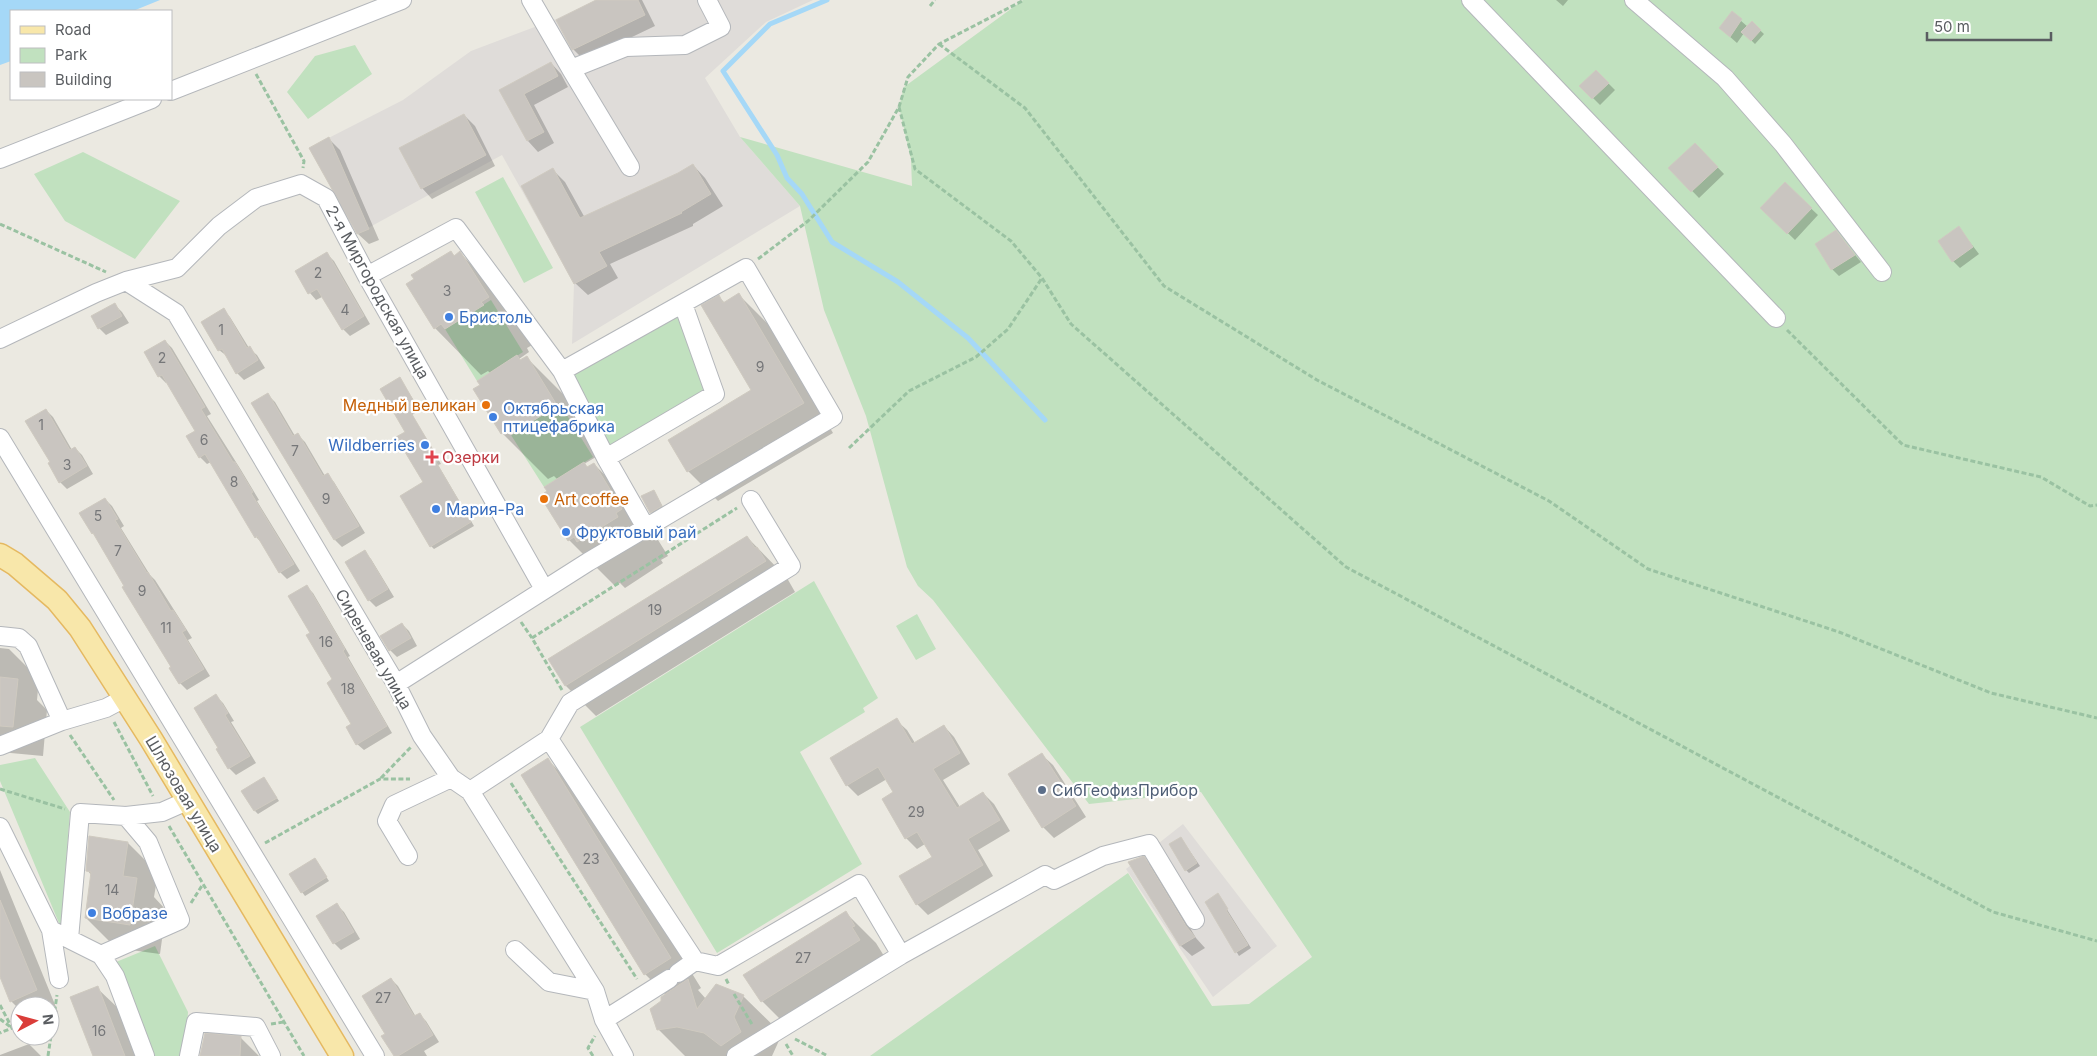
<svg xmlns="http://www.w3.org/2000/svg" width="2097" height="1056" viewBox="0 0 2097 1056" font-family="Inter,sans-serif">
	<style>
		.industrial { fill: #dfdcd9 }
		.green { fill: #c1e1bf }
		.water { fill: #a5d8f7 }
		.shadow { fill: #0003 }
		.lines { fill: none; stroke-linecap: round; stroke-linejoin: round }
		.stream { stroke: #a5d8f7; stroke-width: 5 }
		.building { fill: #c9c5c0; stroke: #cfcac0 }
		.minor-casing { stroke: #b4b7bb; stroke-width: 20 }
		.major-casing { stroke: #e5b961; stroke-width: 25 }
		.path { stroke: #9ac2a2; stroke-width: 3; stroke-dasharray: 5 2.5; stroke-linecap: butt }
		.minor { stroke: #fff; stroke-width: 18 }
		.major { stroke: #f8e7aa; stroke-width: 22 }
		.shop-dot { fill: #3f7fe0; stroke: #fff; stroke-width: 2 }
		.food-dot { fill: #e8710a; stroke: #fff; stroke-width: 2 }
		.health-dot { fill: #e0444e; stroke: #fff; stroke-width: 2 }
		.service-dot { fill: #5c6f8a; stroke: #fff; stroke-width: 2 }
		.labels { text-anchor: middle; stroke-width: 4.5; stroke-linejoin: round; paint-order: stroke }
		.number-label { font-size: 14px; fill: #767779 }
		.street-label { font-size: 16px; fill: #5a5d61; stroke: #fff }
		.shop-label { font-size: 16px; fill: #366cbe; stroke: #fff; text-anchor: start }
		.food-label { font-size: 16px; fill: #c56008; stroke: #fff; text-anchor: end }
		.health-label { font-size: 16px; fill: #be3a42; stroke: #fff; text-anchor: start }
		.service-label { font-size: 16px; fill: #4e5e75; stroke: #fff; text-anchor: start }
	</style>
	<rect width="100%" height="100%" fill="#ebe9e1"/>
	<path class="industrial" d="M596 0H813L766 22 705 78 740 137 800 206 572 344 574 284 502 155 357 234 309 148 403 100 471 51 556 19Z
		M1183 824 1277 946 1213 997 1126 869Z"/>
	<path class="green" d="M1023 0H2097V1056H870L1128 873 1212 1006 1249 1004 1312 957 1201 792 1089 804 933 600 918 586 907 567 866 416 824 310 800 206 740 137 912 186 911 159 899 107 904 87Z
		M355 45 372 74 308 119 287 92 315 56Z
		M83 152 180 201 135 259 65 221 34 174Z
		M503 177 553 268 524 283 475 192Z
		M491 300 523 352 477 381 445 329Z
		M683 304 715 394 606 458 562 371Z
		M560 404 593 457 544 487 511 435Z
		M814 581 878 698 863 708 865 712 800 752 862 864 717 953 580 727Z
		M917 614 936 649 916 660 896 626Z
		M35 758 70 812 61 928 0 781V765Z
		M155 946 188 1012 185 1055 182 1056H150L116 962Z"/>
	<path class="water" d="M0 0H160L133 11H11V61L0 65Z"/>
	<path class="shadow" d="M599 0H642L655 26 584 60 573 49Z
		M1556 0H1568L1563 6Z
		M1732 13 1748 27 1752 23 1764 34 1755 44 1744 33 1737 43 1720 28Z
		M551 63 561 74 568 87 534 105 554 143 538 152 528 141 500 90Z
		M1596 71 1615 90 1600 105 1581 86Z
		M464 115 475 126 495 166 432 199 422 188Z
		M329 139 340 150 379 240 369 244 358 234Z
		M1695 144 1724 174 1699 198 1670 168Z
		M693 165 705 178 723 206 693 224V226L610 264 618 278 588 295 575 283 553 170 565 182 585 218 678 175Z
		M1785 184 1818 215 1795 240 1762 208Z
		M1959 228 1979 254 1960 268 1953 261Z
		M1836 232 1861 262 1839 276 1832 269 1816 244Z
		M450 252 455 256 460 253 506 299 534 344 527 348 529 352 519 359 521 361 527 358 573 404 596 457 584 464 588 468 594 464 640 511 668 556 661 560 663 563 625 588 620 583 615 586 569 540 549 492 558 480 554 476 548 479 502 433 481 385 491 374 488 371 481 375 435 328Z
		M327 254 334 261 370 324 350 336 343 329 322 297 316 300 310 293 297 272Z
		M739 295 769 325 833 433 718 501 688 471 753 391 719 297 725 303Z
		M115 305 122 312 129 323 106 335 99 328Z
		M223 310 230 317 249 348 257 355 265 368 244 380 237 373 228 357 219 350 202 322Z
		M165 341 172 348 211 414 207 416 241 470 259 500 257 501 300 571 287 579 280 572 263 544 256 537 211 462 207 464 200 457 197 432 167 382 166 383 159 376Z
		M400 379 420 410 412 415 441 464 438 465 474 526 434 549 431 546 424 483 407 432Z
		M268 395 275 402 295 436 298 435 305 442 325 476 327 475 334 482 365 533 342 547 335 540 252 404Z
		M46 410 53 417 72 450 75 448 82 455 93 474 67 489 60 482 49 463 52 462Z
		M654 491 664 509 654 515 651 512Z
		M105 499 112 506 124 526 121 528 150 575 155 580 192 638 188 640 210 676 187 690 180 683 98 539 81 514Z
		M747 537 787 578 795 592 596 716 566 686 550 660Z
		M364 552 371 559 394 597 376 607 369 600 347 562Z
		M307 587 313 593 350 656 348 657 392 733 364 750 357 744 353 724 312 633Z
		M402 624 409 631 417 646 397 657 390 650 382 636Z
		M0 648 9 649 39 679 37 700 47 710 43 756 0 752Z
		M216 696 223 703 234 721 231 722 256 763 236 775 229 768 220 748Z
		M896 720 907 730 915 743 944 726 954 737 970 764 943 780 960 807 983 793 994 804 1010 831 978 850 993 876 928 915 917 904 933 858 925 844 917 849 906 838 895 793 887 779 858 796 847 785Z
		M1042 755 1053 765 1086 817 1054 838 1043 827Z
		M548 760 578 790 701 988 698 990 706 999 743 996 782 1034 772 1056H685L658 1029 662 1002 666 995 645 974Z
		M264 778 279 801 258 814 255 811Z
		M1181 838 1200 866 1189 873 1186 870Z
		M128 843 158 873 154 897 166 910 160 954 116 948 86 918 92 876 87 870Z
		M1144 858 1155 869 1196 938 1205 948 1192 956 1181 946 1129 862Z
		M315 860 329 881 305 896 302 892Z
		M0 870 58 1012 50 1015V1006H20V1010L11 1001 0 974Z
		M1218 895 1251 948 1239 956 1207 902Z
		M337 905 344 912 360 939 341 950 334 943Z
		M846 913 876 943 884 956 792 1031 762 1001Z
		M391 979 398 986 416 1017 419 1014 426 1021 439 1042 424 1051 427 1056H395L386 1034Z
		M97 988 119 1009 137 1056H94Z
		M205 1035 241 1038 259 1056H200Z
		M29 1044 41 1056H0V1055Z"/>
	<g class="lines">
		<path class="stream" d="M827 0 770 24 723 71 777 155 787 178 802 194 832 242 898 282 968 338 1045 420"/>
	</g>
	<path class="building" d="M596 0H638L645 15 572 50 556 20Z
		M1732 11 1742 19 1730 37 1719 28Z
		M1752 21 1761 30 1751 41 1741 32Z
		M551 62 558 76 524 94 544 132 527 141 499 90Z
		M1596 70 1609 83 1592 99 1579 86Z
		M464 114 486 155 421 189 399 148Z
		M329 137 369 229 357 234 309 148Z
		M1695 143 1718 167 1691 192 1668 168Z
		M693 164 711 194 681 212 682 213 599 252 607 266 574 284 521 186 553 168 580 218 678 173Z
		M1785 182 1812 208 1787 234 1760 208Z
		M1959 226 1973 247 1952 262 1938 241Z
		M1836 230 1855 255 1831 270 1815 244Z
		M451 251 454 256 460 251 489 297 481 302 484 305 445 329 441 324 434 329 406 284 414 279 411 275Z
		M327 252 364 316 342 330 317 289 308 294 295 271Z
		M739 293 804 403 687 472 668 440 751 390 701 305 719 295 723 303Z
		M115 303 122 316 98 329 91 316Z
		M224 308 247 348 250 346 258 360 236 374 222 349 218 351 201 322Z
		M165 340 205 407 201 409 233 462H235L253 492 251 493 294 564 279 573 257 536 255 538 205 454 199 458 186 436 195 431 162 375 158 377 144 352Z
		M517 355 520 360 527 356 555 402 548 406 550 410 511 435 508 429 501 434 473 389 480 385 477 381Z
		M400 377 417 407 410 411 439 460 436 462 471 522 430 547 400 496 423 482 396 437 405 432 380 389Z
		M268 393 293 436 298 433 323 476 328 473 359 526 334 540 251 403Z
		M46 409 70 450 75 447 87 466 59 483 48 463 50 462 25 421Z
		M584 462 587 467 594 463 622 509 616 513 618 517 577 542 574 537 568 541 540 496 547 491 544 487Z
		M654 490 662 506 650 513 641 496Z
		M105 498 118 519 115 520 147 573 148 572 171 611 173 610 186 630 182 632 204 669 179 684 169 668 171 667 122 587 124 586 93 533 92 534 79 513Z
		M747 536 755 548 757 547 766 561 565 686 548 659Z
		M365 550 388 589 368 601 345 562Z
		M307 585 345 649 343 651 387 726 356 745 346 727 351 724 327 683 332 679 306 635 310 633 288 596Z
		M402 623 411 638 389 651 380 636Z
		M0 677 18 679 13 727 0 726Z
		M216 694 228 713 225 715 250 756 228 769 216 749 218 748 194 708Z
		M897 718 912 744 944 725 960 753 933 769 957 808 983 792 1000 820 968 839 983 865 916 905 899 876 932 857 917 832 905 839 882 799 893 792 878 767 846 786 830 758Z
		M1042 753 1076 806 1042 828 1008 774Z
		M548 758 671 958 644 975 521 775Z
		M264 777 277 798 254 811 241 791Z
		M89 836 128 842 123 876 137 878 130 925 85 918 91 872 86 871Z
		M1181 837 1197 863 1185 871 1169 844Z
		M1144 856 1186 926 1195 937 1180 946 1128 862Z
		M315 858 327 877 301 893 289 874Z
		M1218 893 1228 909 1226 910 1248 945 1235 953 1205 902Z
		M0 900 37 990 10 1002 0 977Z
		M337 903 354 932 333 944 316 916Z
		M846 911 855 926 852 927 860 940 761 1002 743 975Z
		M391 978 414 1016 420 1013 433 1035 398 1056H394L381 1036 385 1034 362 996Z
		M688 979 697 1009 716 984 744 995 734 1017 741 1032 721 1046 704 1033 677 1027 657 1030 650 1009 661 1001V997Z
		M98 986 121 1046 125 1056H93L70 997Z
		M205 1033 241 1036 240 1056H200Z"/>
	<g class="lines">
		<defs>
			<path id="minor" d="M531 0 571 69 626 47 685 45 721 27 707 0
				M1471 0 1776 318
				M1634 0 1725 78 1783 144 1882 272
				M571 69 630 167
				M171 91 402 0
				M0 159 152 99
				M367 276 456 228 562 371 606 458 646 528
				M126 281 177 268 219 226 256 198 301 184 326 198 367 276 544 589
				M0 339 96 293 126 281 176 313 396 684 422 736 451 778 470 791 595 991 604 1020 624 1056
				M0 438 375 1056
				M606 458 715 394 683 304
				M0 636 19 638 28 646 62 721
				M396 684 588 562 833 417 746 268 562 371
				M549 739 695 961 718 966 859 884 901 955
				M0 746 62 721 106 708 125 698
				M470 791 549 739 570 703 791 566 751 500
				M0 827 51 930 101 955 115 976 145 1056
				M408 856 387 821 394 805 451 778
				M51 930 59 979
				M69 939 80 813 126 816 162 812 187 801
				M515 950 549 982 595 991
				M101 955 180 920 148 842 126 816
				M678 973 695 961
				M604 1020 669 979
				M189 1056 196 1022 256 1027 271 1056
				M736 1056 901 955 1045 875 1054 880 1103 856 1149 844 1195 920"/>
			<path id="major" d="M0 555 15 564 57 600 80 628 151 739 342 1056"/>
		</defs>
		<use href="#minor" class="minor-casing"/>
		<use href="#major" class="major-casing"/>
		<path class="path" d="M930 6 935 0
			M939 44 1025 108 1164 286 1317 380 1549 501 1648 569 1839 632 1991 693 2097 718
			M256 74 304 161 303 168
			M899 107 915 169 1011 241 1042 278 1071 324 1346 567 1993 912 2097 941
			M0 224 106 272
			M758 259 808 221 868 162 899 107 908 77 939 44 1024 0
			M1787 330 1903 445 2041 477 2090 506 2097 505
			M849 448 909 391 976 357 1008 329 1042 278
			M521 622 532 638
			M562 690 532 638 737 508
			M114 722 153 796
			M70 735 114 800
			M381 778 411 747
			M511 783 637 979
			M0 789 65 809
			M169 826 304 1056
			M265 843 380 779H410
			M191 903 203 884
			M726 979 729 985
			M734 994 753 1026
			M0 1005 12 1028 0 1033
			M0 1019 12 1028 20 1026
			M271 1024 284 1022
			M795 1039 828 1056
			M786 1044 793 1056
			M48 1056 57 995
			M593 1056 588 1048 595 1036"/>
		<use href="#minor" class="minor"/>
		<use href="#major" class="major"/>
	</g>
	<g class="shop-dot">
		<circle cx="449" cy="317" r="5"/>
		<circle cx="493" cy="417" r="5"/>
		<circle cx="425" cy="445" r="5"/>
		<circle cx="436" cy="509" r="5"/>
		<circle cx="566" cy="532" r="5"/>
		<circle cx="92" cy="913" r="5"/>
	</g>
	<g class="food-dot">
		<circle cx="486" cy="405" r="5"/>
		<circle cx="544" cy="499" r="5"/>
	</g>
	<path class="health-dot" d="M429.5 449.5h5v5h5v5h-5v5h-5v-5h-5v-5h5z"/>
	<circle class="service-dot" cx="1042" cy="790" r="5"/>
	<g class="labels">
		<g class="number-label">
			<text x="318" y="278">2</text>
			<text x="447" y="296">3</text>
			<text x="345" y="315">4</text>
			<text x="221" y="335">1</text>
			<text x="162" y="363">2</text>
			<text x="760" y="372">9</text>
			<text x="41" y="430">1</text>
			<text x="204" y="445">6</text>
			<text x="295" y="456">7</text>
			<text x="67" y="470">3</text>
			<text x="234" y="487">8</text>
			<text x="326" y="504">9</text>
			<text x="98" y="521">5</text>
			<text x="118" y="556">7</text>
			<text x="142" y="596">9</text>
			<text x="655" y="615">19</text>
			<text x="166" y="633">11</text>
			<text x="326" y="647">16</text>
			<text x="348" y="694">18</text>
			<text x="916" y="817">29</text>
			<text x="591" y="864">23</text>
			<text x="112" y="895">14</text>
			<text x="803" y="963">27</text>
			<text x="383" y="1003">27</text>
			<text x="99" y="1036">16</text>
		</g>
		<g class="street-label">
			<text transform="translate(378 292) rotate(61)" y="6">2-я Миргородская улица</text>
			<text transform="translate(374 649) rotate(60)" y="6">Сиреневая улица</text>
			<text transform="translate(184 794) rotate(59)" y="6">Шлюзовая улица</text>
		</g>
		<g class="shop-label">
			<text x="459" y="323">Бристоль</text>
			<text x="503" y="414">Октябрьская<tspan x="503" dy="18">птицефабрика</tspan></text>
			<text x="415" y="451" text-anchor="end">Wildberries</text>
			<text x="446" y="515">Мария-Ра</text>
			<text x="576" y="538">Фруктовый рай</text>
			<text x="102" y="919">Вобразе</text>
		</g>
		<g class="food-label">
			<text x="476" y="411">Медный великан</text>
			<text x="554" y="505" text-anchor="start">Art coffee</text>
		</g>
		<g class="health-label">
			<text x="442" y="463">Озерки</text>
		</g>
		<g class="service-label">
			<text x="1052" y="796">СибГеофизПрибор</text>
		</g>
	</g>
	<rect x="10" y="10" width="162" height="90" fill="#ffffff" stroke="#bdbec0"/>
	<rect x="20" y="26" width="25" height="8" fill="#f8e7aa" stroke="#bdbec0"/>
	<text x="55" y="35" font-size="15" fill="#5a5d61">Road</text>
	<rect x="20" y="48" width="25" height="15" fill="#c1e1bf" stroke="#bdbec0"/>
	<text x="55" y="60" font-size="15" fill="#5a5d61">Park</text>
	<rect x="20" y="72" width="25" height="15" fill="#c9c5c0" stroke="#bdbec0"/>
	<text x="55" y="85" font-size="15" fill="#5a5d61">Building</text>
	<g transform="translate(35 1021) rotate(84)"><circle r="24" fill="#ffffff" stroke="#bdbec0"/>
	<path d="M0-4L9 19L0 12L-9 19Z" fill="#da3d39"/>
	<text y="-8" font-size="14" font-weight="bold" text-anchor="middle" fill="#5a5d61">N</text>
	</g>
	<path d="M1927 32v8h124v-8" fill="none" stroke="#5a5d61" stroke-width="2.5"/>
	<text x="1934" y="32" font-size="15" fill="#5a5d61" stroke="#ffffff" stroke-width="4" paint-order="stroke">50 m</text>
</svg>
